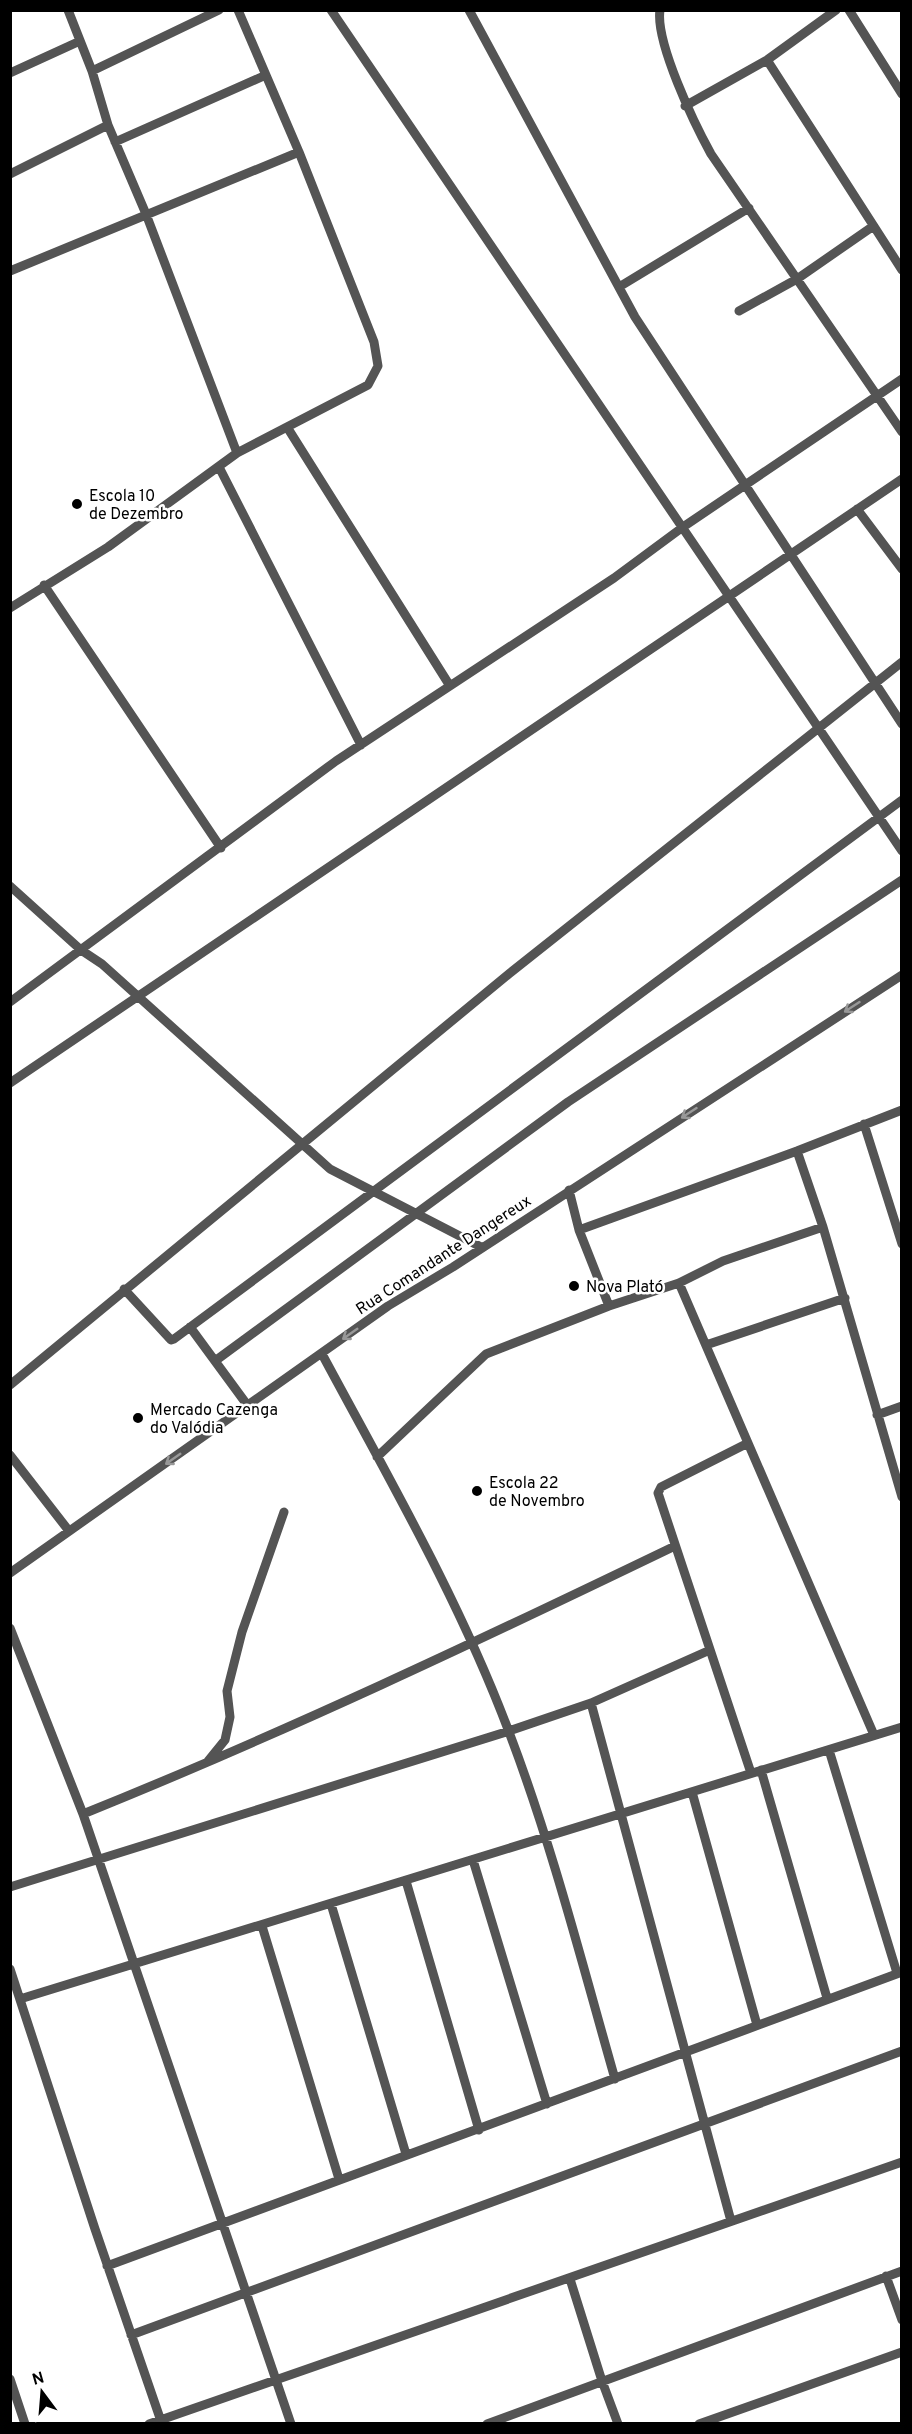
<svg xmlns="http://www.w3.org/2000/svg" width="912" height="2434" viewBox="0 0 912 2434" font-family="Overpass,sans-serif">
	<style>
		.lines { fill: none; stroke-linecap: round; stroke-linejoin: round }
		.street { stroke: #545454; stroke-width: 9 }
		.oneway { stroke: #989898 }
		.poi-dot { fill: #000; stroke: #fff; stroke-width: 2 }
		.labels { text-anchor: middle; stroke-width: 5; stroke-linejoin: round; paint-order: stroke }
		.poi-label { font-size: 16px; fill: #000; stroke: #fff; text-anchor: start }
		.street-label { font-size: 16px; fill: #000; stroke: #fff }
	</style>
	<rect width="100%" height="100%" fill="#fff"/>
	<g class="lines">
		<path class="street" d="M68 10 92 71 108 125 146 214 237 453
			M331 10 902 851
			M469 10 635 317 902 724
			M660 10C655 42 695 125 711 154L902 432
			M849 10 902 94
			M767 60 902 270
			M92 71 219 10
			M10 73 80 41
			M685 106 767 60 836 10
			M115 142 266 75
			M10 174 108 125
			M10 271 299 152
			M619 287 749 208
			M739 311 797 279 872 227
			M287 427 450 686
			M219 467 361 745
			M857 509 902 569
			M44 585 221 848
			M10 608 108 547 237 453 368 385 378 366 374 342 299 152 238 10
			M10 886 81 950 102 964 330 1169 481 1247
			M10 1002 336 761 614 578 683 527 902 379
			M10 1083 902 479
			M864 1124 902 1244
			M797 1151 823 1227 902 1497
			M569 1190 579 1230 609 1306
			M579 1230 797 1151 902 1110
			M679 1283 874 1735
			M124 1289 171 1340 174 1339 902 800
			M190 1327 248 1406
			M706 1345 845 1298
			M322 1354C388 1477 460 1601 509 1732 552 1845 582 1963 615 2079
			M215 1361 568 1102 902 880
			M10 1385 510 973 902 662
			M877 1415 902 1406
			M748 1443 661 1487 658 1493 751 1773
			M10 1455 69 1531
			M377 1457 486 1354 609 1306 679 1283 723 1261 823 1227
			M10 1573 388 1306 453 1267 902 975
			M10 1628 83 1814 291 2424
			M591 1703 731 2221
			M829 1750 897 1973
			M208 1761 225 1740 230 1717 227 1691 242 1632 284 1512
			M761 1770 827 1998
			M692 1792 757 2025
			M83 1814C284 1733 480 1640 675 1546
			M473 1860 547 2104
			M406 1881 479 2130
			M10 1887 509 1731 591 1703 710 1650
			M331 1904 406 2154
			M262 1926 339 2179
			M10 1969 95 2229 162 2424
			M20 1999 902 1727
			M107 2266 902 1972
			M886 2276 902 2320
			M570 2279 602 2381 618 2424
			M131 2335 902 2051
			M10 2379 25 2424
			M149 2424 902 2162
			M487 2424 902 2271
			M699 2424 902 2352"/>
	</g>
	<defs><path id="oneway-shaft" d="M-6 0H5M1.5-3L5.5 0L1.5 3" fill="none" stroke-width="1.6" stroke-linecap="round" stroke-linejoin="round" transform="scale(1.5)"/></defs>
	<g class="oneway">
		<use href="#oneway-shaft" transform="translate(852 1007) rotate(147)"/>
		<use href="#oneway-shaft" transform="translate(689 1113) rotate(147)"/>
		<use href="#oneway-shaft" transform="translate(350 1334) rotate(145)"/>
		<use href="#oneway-shaft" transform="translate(173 1459) rotate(145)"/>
	</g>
	<g class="poi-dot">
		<circle cx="77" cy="504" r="6"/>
		<circle cx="574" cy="1286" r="6"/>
		<circle cx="138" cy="1418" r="6"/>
		<circle cx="477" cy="1491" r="6"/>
	</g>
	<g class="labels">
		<g class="poi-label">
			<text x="89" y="501">Escola 10<tspan x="89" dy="18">de Dezembro</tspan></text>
			<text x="586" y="1292">Nova Plató</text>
			<text x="150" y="1415">Mercado Cazenga<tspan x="150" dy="18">do Valódia</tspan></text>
			<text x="489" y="1488">Escola 22<tspan x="489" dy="18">de Novembro</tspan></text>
		</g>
		<g class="street-label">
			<text transform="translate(443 1254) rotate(-33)" y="6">Rua Comandante Dangereux</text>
		</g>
	</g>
	<rect width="912" height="2434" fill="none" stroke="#000000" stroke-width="24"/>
	<g transform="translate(42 2392) rotate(344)" stroke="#ffffff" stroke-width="4.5" paint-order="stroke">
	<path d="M0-4.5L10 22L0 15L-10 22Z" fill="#000000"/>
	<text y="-9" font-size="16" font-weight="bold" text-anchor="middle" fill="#000000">N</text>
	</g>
</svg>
